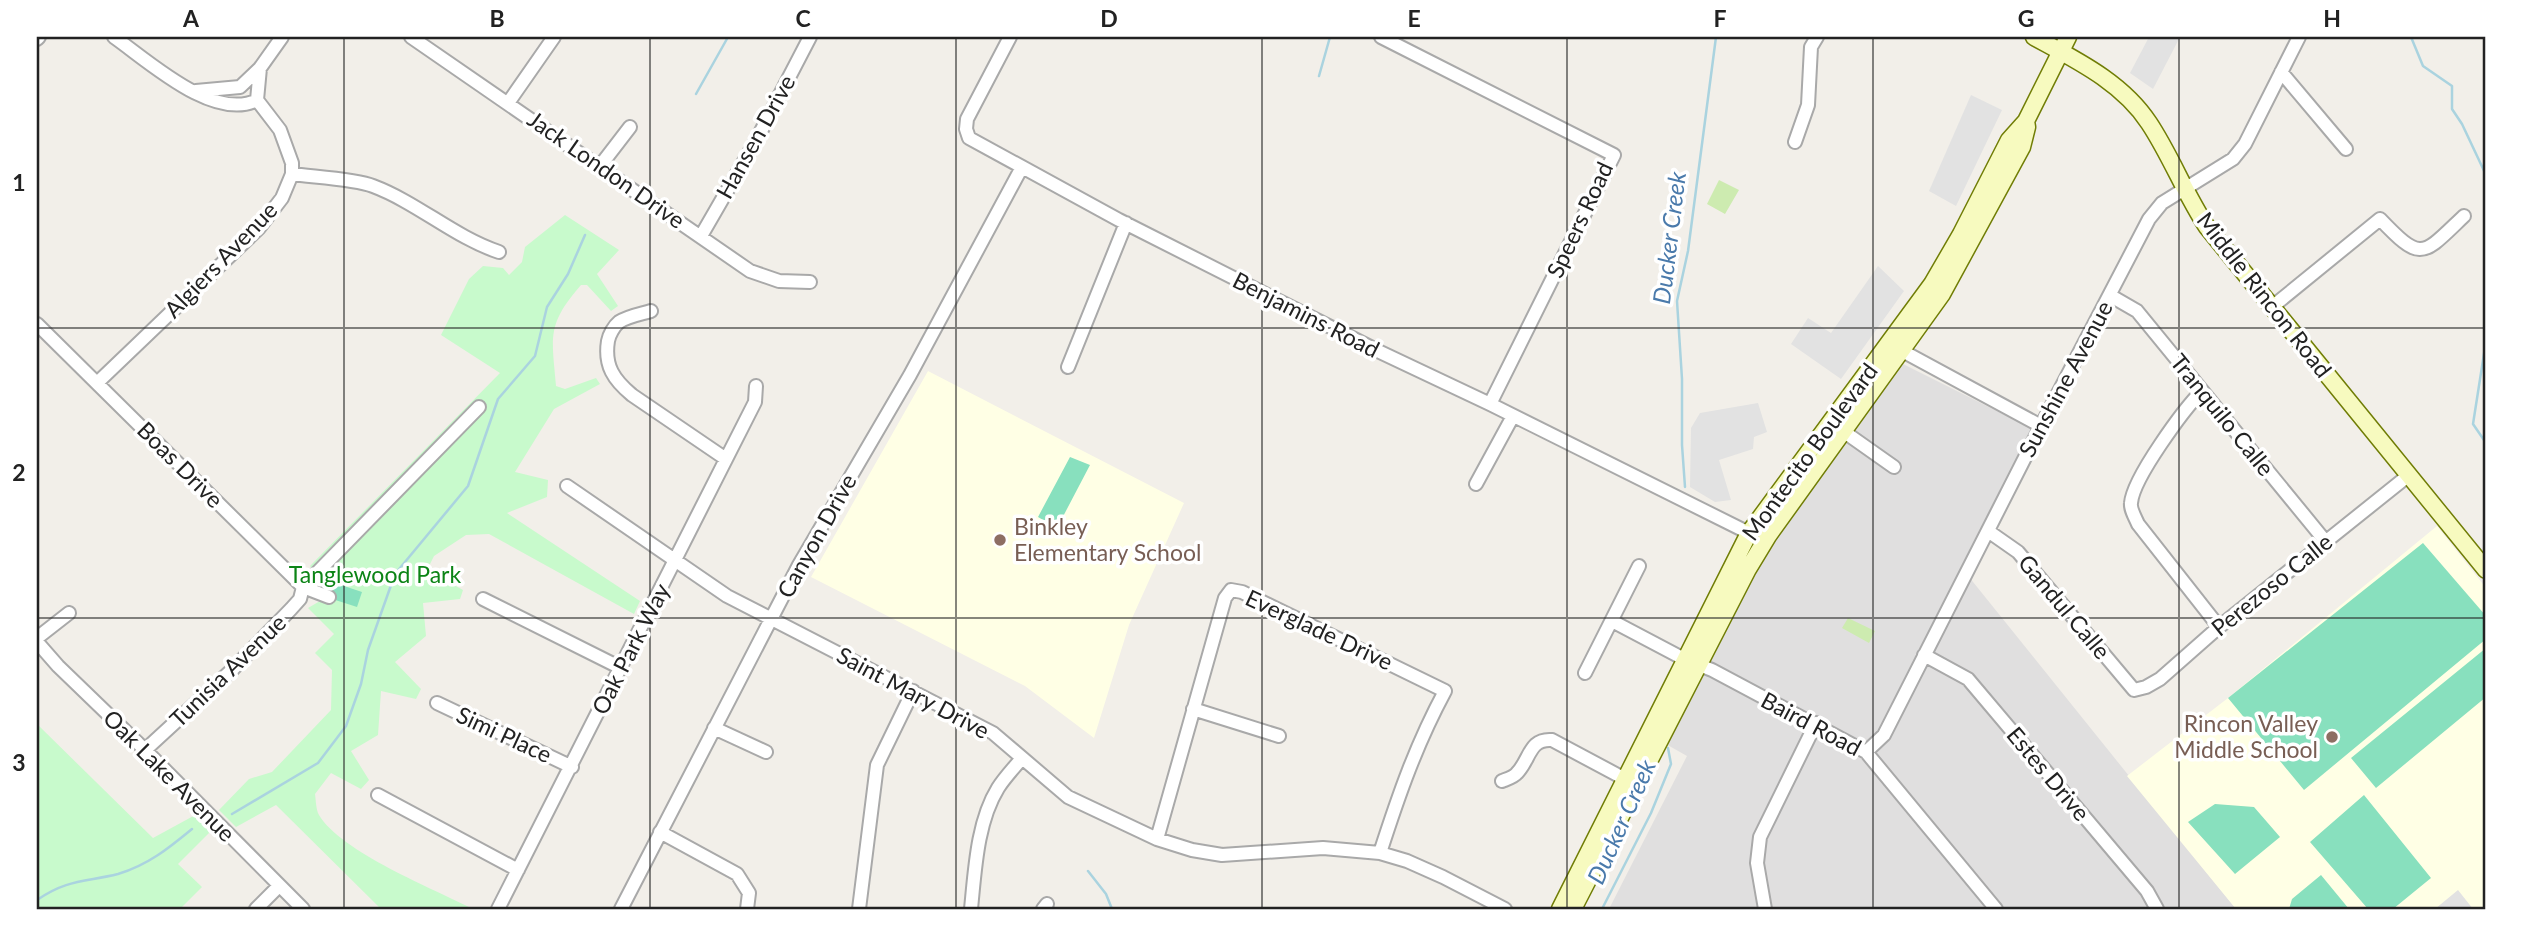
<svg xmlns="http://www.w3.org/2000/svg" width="2523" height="946" viewBox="0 0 2523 946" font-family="Lato,sans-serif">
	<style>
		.residential { fill: #e0dfdf }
		.education { fill: #ffffe5 }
		.grass { fill: #cdebb0 }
		.park { fill: #c8facc }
		.pitch { fill: #88e0be }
		.parking { fill: #e2e2e2 }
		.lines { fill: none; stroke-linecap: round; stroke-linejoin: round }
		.stream { stroke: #aad3df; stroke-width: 2.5 }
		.street-casing { stroke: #a9a9a9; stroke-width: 16 }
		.secondary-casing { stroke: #707d05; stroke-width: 19 }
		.street { stroke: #fff; stroke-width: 12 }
		.secondary { stroke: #f7fabf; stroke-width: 16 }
		.grid { fill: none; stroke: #222; stroke-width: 2; stroke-opacity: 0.55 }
		.education-dot { fill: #8d6e63; stroke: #fff; stroke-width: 2.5 }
		.labels { text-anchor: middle; stroke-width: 7; stroke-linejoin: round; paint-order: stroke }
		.street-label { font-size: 23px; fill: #222; stroke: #fff }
		.education-label { font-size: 23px; fill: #785e54; stroke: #fff; text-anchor: start }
		.park-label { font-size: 23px; fill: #0c8416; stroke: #fff }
		.water-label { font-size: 24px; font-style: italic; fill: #4a7aab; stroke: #fff }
		.neatline { fill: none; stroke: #222; stroke-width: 2.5 }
		.grid-label { font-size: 23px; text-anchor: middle; font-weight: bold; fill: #222 }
	</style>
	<rect width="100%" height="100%" fill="#f2efe9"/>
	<path class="residential" d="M1901 363 2033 429 1961 567 2236 909H1609L1687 756 1664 743 1769 545Z"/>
	<path class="education" d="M928 371 1184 503 1129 625 1094 738 1025 686 811 577Z
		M2437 526 2486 588V909H2236L2127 776 2228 698Z"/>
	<path class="grass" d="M1719 180 1739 190 1725 214 1707 204Z
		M1848 618 1875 631 1869 643 1842 628Z"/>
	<path class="park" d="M565 215 619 250 597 274 618 306 611 311 587 285H581C546 325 552 337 556 386L565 389 596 378 600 384 554 409 515 472 548 480 547 497 507 513 640 601 634 614 489 534 466 535 434 556 427 570 463 590 460 599 423 603 426 636 395 662 421 689 416 699 381 691 378 735 351 751 369 780 361 789 331 773 315 794C316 801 316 810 319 815 341 852 434 889 473 909H381L276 805 236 827 219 810 249 779 272 772 331 710 332 670 315 653 334 634 308 608 320 601 325 588 310 566 500 373 441 335 469 279 483 266 503 268 509 275 522 262 525 247Z
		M37 724 153 838 197 814 213 829 178 864 202 887 180 909H37Z"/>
	<path class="pitch" d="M1070 457 1090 465 1057 528 1038 517Z
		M2423 543 2486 616V639L2304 790 2228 698Z
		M332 582 362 592 357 607 326 597Z
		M2486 648V697L2376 788 2351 758Z
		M2364 795 2431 878 2393 909H2368L2310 842Z
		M2215 804 2254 807 2280 837 2235 874 2188 822Z
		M2321 875 2349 909H2289L2292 899Z"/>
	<path class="parking" d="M2149 37H2180L2153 89 2130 73Z
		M1971 95 2002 110 1956 206 1929 191Z
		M1878 266 1904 291 1841 379 1791 344 1808 318 1831 333Z
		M1758 403 1767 432 1754 437 1753 449 1719 460 1731 500 1715 502 1690 487 1691 428 1700 413Z
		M2458 890 2473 909H2435Z"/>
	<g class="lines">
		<path class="stream" d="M2411 37 2423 66 2452 86V109L2462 124 2486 175
			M1319 76 1330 37
			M696 94 728 37
			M2486 341 2473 424 2486 443
			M1685 487 1682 445V379L1677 301 1688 251 1716 37
			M232 814 318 763 346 726 361 684 368 650 395 574 468 486 498 399 535 356 547 307 568 274 585 235
			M1088 871 1106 894 1112 909
			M37 900C67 879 86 882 118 874 148 865 169 848 192 829
			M1602 909 1651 813 1671 764 1668 748"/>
		<defs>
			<path id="street" d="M114 37C147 60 214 122 257 100
				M411 37 750 271 779 281 810 282
				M1010 37 967 119 966 129 969 138 1119 220 1380 352 1490 404 1749 533
				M1381 37 1614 155 1490 404
				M37 39 39 37
				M2281 72 2346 149
				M196 91 240 87 260 68
				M508 103 554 37
				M1795 142 1808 105 1811 47 1817 37
				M600 166 630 127
				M292 174C313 177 355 179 373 186 418 203 454 237 499 252
				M701 236 757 139 810 37
				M2111 296 2137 311 2326 542
				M2272 307 2380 219C2422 263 2422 256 2464 216
				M651 311C641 314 628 316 619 322 614 326 609 335 608 341 604 366 614 380 632 395L726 459
				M37 324 303 587 329 597
				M1895 347 2041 426
				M1068 367 1126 223
				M97 383 259 228 282 198 292 174V163L280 130 257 100 260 68 282 37
				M2202 391C2184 409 2133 478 2131 503 2130 509 2135 517 2138 524L2219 627
				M1843 431 1894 467
				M1476 484 1513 416
				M567 486 727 596 993 733 1068 797 1157 839 1192 850 1222 855 1323 848 1380 853 1407 861 1443 877 1505 909
				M1988 531 2018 552 2134 690 2146 687 2160 679 2219 627 2409 475
				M483 599 621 668
				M1612 621 1686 660 1712 670 1866 752 1996 909
				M37 638 69 613
				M37 642 58 666 145 750 303 909
				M1924 655 1968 679 2147 891 2157 909
				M1585 673 1639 566
				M437 703 572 767
				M1193 709 1279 736
				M714 728 766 752
				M145 750 232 670 291 609 300 599 303 587 479 407
				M1866 752 1884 735 2041 426 2149 219 2162 203 2233 159 2245 144 2299 37
				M1502 781C1507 779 1514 777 1517 773 1530 760 1529 738 1552 740L1625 779
				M378 795 518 870
				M660 832 737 874 749 893 747 909
				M1157 839 1225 598 1231 590 1242 592 1445 691C1416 745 1399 794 1380 853
				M256 909 279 886
				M498 909 755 402 756 386
				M621 909 799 565 910 375 1022 167
				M859 909 877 765 913 691
				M971 909C975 870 977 822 998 788 1005 777 1014 768 1022 758
				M1043 909 1047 904
				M1765 909 1757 863 1760 837 1816 723"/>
			<path id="secondary" d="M2034 37C2076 60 2122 82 2149 123 2171 156 2185 194 2207 227L2486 570
				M1560 909 1749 533 1932 284 1961 234 2009 140 2026 121 2068 37
				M1573 909 1748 569 1768 536 1942 294 2022 147 2027 127 2026 121"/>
		</defs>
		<use href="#street" class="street-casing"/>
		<use href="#secondary" class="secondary-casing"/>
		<use href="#street" class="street"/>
		<use href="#secondary" class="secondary"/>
	</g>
	<path class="grid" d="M344 37V909M650 37V909M956 37V909M1262 37V909M1567 37V909M1873 37V909M2179 37V909M37 328H2486M37 618H2486"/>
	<g class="education-dot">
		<circle cx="1000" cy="540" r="7"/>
		<circle cx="2332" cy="737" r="7"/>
	</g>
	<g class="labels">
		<g class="street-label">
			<text transform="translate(756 137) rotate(-61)" y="8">Hansen Drive</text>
			<text transform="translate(606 170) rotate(35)" y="8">Jack London Drive</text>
			<text transform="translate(1580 220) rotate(-65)" y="8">Speers Road</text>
			<text transform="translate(221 260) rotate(-46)" y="8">Algiers Avenue</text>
			<text transform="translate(2264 295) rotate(52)" y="8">Middle Rincon Road</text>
			<text transform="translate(1306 315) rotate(27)" y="8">Benjamins Road</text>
			<text transform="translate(2066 379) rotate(-62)" y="8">Sunshine Avenue</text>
			<text transform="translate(2222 415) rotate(51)" y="8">Tranquilo Calle</text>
			<text transform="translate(1810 452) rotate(-54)" y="8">Montecito Boulevard</text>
			<text transform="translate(180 465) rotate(45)" y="8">Boas Drive</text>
			<text transform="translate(817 536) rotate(-61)" y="8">Canyon Drive</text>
			<text transform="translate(2272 585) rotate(-39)" y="8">Perezoso Calle</text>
			<text transform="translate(2064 607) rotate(50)" y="8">Gandul Calle</text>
			<text transform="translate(1319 630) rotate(25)" y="8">Everglade Drive</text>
			<text transform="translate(631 649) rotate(-63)" y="8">Oak Park Way</text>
			<text transform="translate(228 671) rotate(-44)" y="8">Tunisia Avenue</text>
			<text transform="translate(913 693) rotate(28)" y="8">Saint Mary Drive</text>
			<text transform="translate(1811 724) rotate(28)" y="8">Baird Road</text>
			<text transform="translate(504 735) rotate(25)" y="8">Simi Place</text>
			<text transform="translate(2048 774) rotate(50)" y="8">Estes Drive</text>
			<text transform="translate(169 776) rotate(45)" y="8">Oak Lake Avenue</text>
		</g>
		<g class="education-label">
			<text x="1014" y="535">Binkley<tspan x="1014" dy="26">Elementary School</tspan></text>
			<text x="2318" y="732" text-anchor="end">Rincon Valley<tspan x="2318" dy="26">Middle School</tspan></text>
		</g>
		<g class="park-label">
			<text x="375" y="583">Tanglewood Park</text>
		</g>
		<g class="water-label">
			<text transform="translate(1670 238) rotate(-83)" y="8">Ducker Creek</text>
			<text transform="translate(1622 822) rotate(-66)" y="8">Ducker Creek</text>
		</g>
	</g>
	<rect width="2523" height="946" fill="none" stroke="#ffffff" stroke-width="77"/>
	<rect x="38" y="38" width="2446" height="870" class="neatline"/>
	<g class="grid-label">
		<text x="191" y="27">A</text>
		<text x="497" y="27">B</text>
		<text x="803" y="27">C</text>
		<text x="1109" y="27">D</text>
		<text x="1414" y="27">E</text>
		<text x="1720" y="27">F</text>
		<text x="2026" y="27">G</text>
		<text x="2332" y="27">H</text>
		<text x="19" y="191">1</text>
		<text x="19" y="481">2</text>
		<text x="19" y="771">3</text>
	</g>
</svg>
